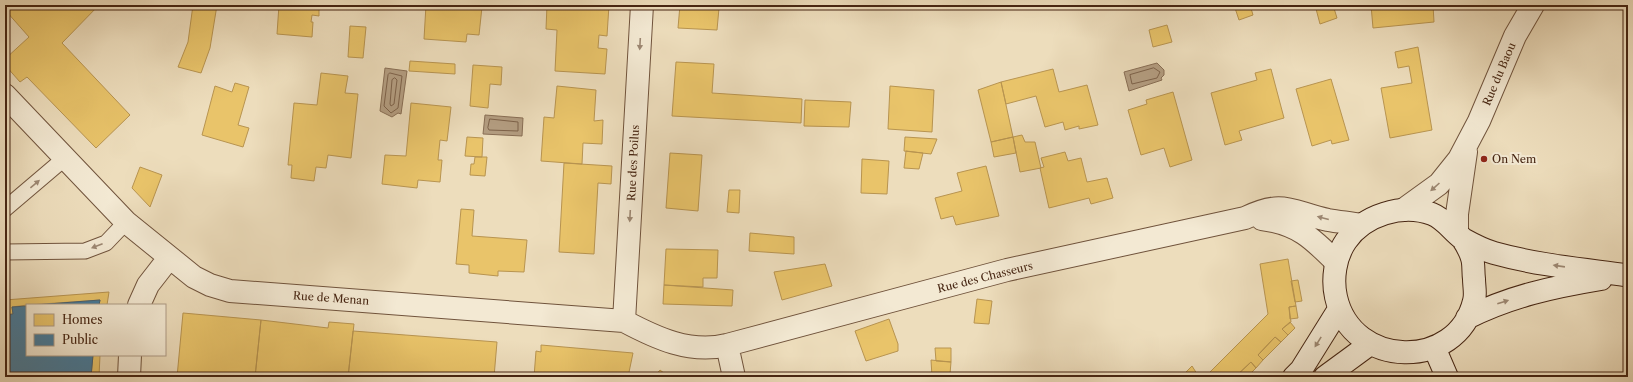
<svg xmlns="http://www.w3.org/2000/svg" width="1633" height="382" viewBox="0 0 1633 382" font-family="'Libre Caslon Text',serif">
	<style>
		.water { fill: #b49e82; stroke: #886e55 }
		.homes { fill: #e9c46a; stroke: #b89450 }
		.public { fill: #457b9d; stroke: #456173 }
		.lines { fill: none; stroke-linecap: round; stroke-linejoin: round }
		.shore { stroke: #7d624a; stroke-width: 1 }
		.lane-casing { stroke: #70533c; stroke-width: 17 }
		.street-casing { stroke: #70533c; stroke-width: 24 }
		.secondary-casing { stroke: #462512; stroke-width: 24 }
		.lane { stroke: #f3e9d3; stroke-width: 15 }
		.street { stroke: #f3e9d3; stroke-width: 22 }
		.secondary { stroke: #f3e9d3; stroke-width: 22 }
		.oneway { fill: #9c8772 }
		.poi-dot { fill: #8f2418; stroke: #f3e9d3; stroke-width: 1.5 }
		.labels { text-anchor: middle; stroke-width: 4; stroke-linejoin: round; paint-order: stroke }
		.street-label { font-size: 11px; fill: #462512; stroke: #f3e9d3 }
		.poi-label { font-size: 11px; fill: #462512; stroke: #f3e9d3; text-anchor: start }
	</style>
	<rect width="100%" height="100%" fill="#edddbc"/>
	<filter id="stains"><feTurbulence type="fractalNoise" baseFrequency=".005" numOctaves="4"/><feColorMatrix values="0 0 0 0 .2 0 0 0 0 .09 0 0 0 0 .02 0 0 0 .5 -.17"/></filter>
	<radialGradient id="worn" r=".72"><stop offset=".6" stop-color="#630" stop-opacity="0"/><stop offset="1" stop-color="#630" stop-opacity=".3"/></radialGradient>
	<path class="water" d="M1157 63 1164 70V75L1161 78 1162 80 1129 91 1124 72Z
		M385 68 407 71 401 114 398 113 392 117 380 111Z
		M485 115 523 118 522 136 483 134Z"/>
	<path class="homes" d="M13 5H99L62 43 130 115 96 148 27 77 20 82 5 65V59L29 37 6 11Z
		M193 5H217L210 48 201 73 178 67 188 42Z
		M279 5H319V16L312 15 311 22H313L312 37 277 34Z
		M426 5 482 7 479 35 467 34 466 42 424 39Z
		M547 5H609L607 36 599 35 598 48 607 49 605 74 555 71 557 30 546 29Z
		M680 5H727V8H719L717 30 678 28Z
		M1234 5H1250L1253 15 1239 20Z
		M1315 5H1333L1337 18 1320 24Z
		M1371 5H1433L1434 22 1373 28Z
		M1167 25 1172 42 1153 47 1149 30Z
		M350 26 366 27 363 58 348 57Z
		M1418 47 1432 130 1390 138 1381 88 1412 83 1409 66 1398 68 1395 52Z
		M410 61 455 64V74L409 71Z
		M676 62 714 64 712 93 802 99 801 123 672 116Z
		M473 65 502 67 501 85 490 84 488 108 470 106Z
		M1053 69 1059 92 1087 85 1098 125 1079 129V126L1065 130 1063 122 1045 127 1036 96 1006 104 1001 82Z
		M1271 69 1284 118 1239 131 1242 140 1225 145 1211 93 1257 80 1255 73Z
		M321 73 348 76 345 93 358 94 351 158 328 155 326 168 316 167 314 181 291 178 292 165H288L294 103 317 105Z
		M1331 79 1349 140 1332 144 1331 140 1312 146 1296 89Z
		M1001 82 1013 137 991 142 978 90Z
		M235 83 249 87 238 125 249 128 243 147 202 135 215 86 232 92Z
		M557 86 596 90 594 121 603 120 602 144 583 143 582 164 541 161 544 117 554 118Z
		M890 86 934 90 932 132 888 129Z
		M1173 92 1192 160 1170 167 1164 148 1141 155 1128 110 1147 104 1146 100Z
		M805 100 851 102 849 127 804 126Z
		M411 103 451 107 447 141 440 140 438 160H442L440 182 418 180 417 188 382 184 385 155 406 156Z
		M1022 135 1025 142H1035L1041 168 1020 172 1013 137Z
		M467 137 483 138 482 157 465 156Z
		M905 137 937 139 931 154 904 151Z
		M1013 137 1016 153 994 157 991 142Z
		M906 151 923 153 919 169 904 168Z
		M1065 152 1068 161 1081 158 1087 182 1107 178 1113 198 1091 204 1089 198 1049 208 1040 168 1044 167 1041 158Z
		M670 153 702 155 698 211 666 208Z
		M475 157H487L485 176 470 175 471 164H474Z
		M862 159 889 161 887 194 861 193Z
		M564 163 612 166 611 184 598 183 594 254 559 252Z
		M986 166 999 216 956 225 953 216 941 219 935 198 962 191 957 173Z
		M140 167 162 175 150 207 132 188Z
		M729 190H740L739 213 727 212Z
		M461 209 474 210 472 236 527 240 524 272 498 271V276L469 273V265L456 264Z
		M750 233 794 237V254L749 251Z
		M666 249 718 250 717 278H703V287L664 285Z
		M1288 259 1296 306 1289 307 1291 322 1282 329 1288 335 1281 342 1275 337 1258 355 1263 360 1256 368 1251 362 1235 377H1205L1268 314 1260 264Z
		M825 264 832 286 782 300 774 272Z
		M1298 280 1302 301 1295 302 1291 281Z
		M664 285 733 290 732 306 663 304Z
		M109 292 107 305H99L100 300 27 305 12 307 13 314 5 315V300Z
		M977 299 992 301 989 324 974 323Z
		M1296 306 1298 318 1290 319 1289 307Z
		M183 313 261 320 255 377H177Z
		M889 319 898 344V351L866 361 855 331Z
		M261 320 328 328 329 322 354 324 348 377H255Z
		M1290 322 1295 328 1288 335 1282 329Z
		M353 331 497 342 494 377H348Z
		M1275 337 1281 342 1263 360 1258 355Z
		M541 345 633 353 628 377H534L536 351 541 352Z
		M935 348H951V362L936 361Z
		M93 355H100L99 377H91Z
		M931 360 951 362 950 374 970 375V377H932Z
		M1251 362 1256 368 1247 377H1235Z
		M1192 366 1199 377H1181Z
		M660 370 669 377H654Z"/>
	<path class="public" d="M100 300 99 305H35Z
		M27 306V355H93L91 377H5V315L13 314 12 307Z"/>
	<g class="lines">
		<path class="shore" d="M1154 68 1160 72 1157 78 1132 84 1130 75Z
			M390 73 402 76 398 108 391 113 384 106 388 75Z
			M395 78 397 80 394 104 391 106 390 104 392 80Z
			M490 119 518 122V131L489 130 488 128Z"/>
		<defs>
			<path id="lane" d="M5 209 65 158
				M5 252 85 251 106 243 126 222"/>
			<path id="street" d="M5 95 126 222 194 277 210 285 230 291 624 321C656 338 690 354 727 345L1007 270 1245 218C1284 199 1291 212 1328 220 1339 222 1350 223 1361 225
				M1403 210 1439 184 1459 159 1479 121 1515 36 1533 5
				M1262 219C1298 224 1312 238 1336 262
				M1457 233V214L1466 152
				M139 305 148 285 169 258
				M624 321 642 5
				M727 345 734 377
				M129 377 130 355"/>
			<path id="secondary" d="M1462 238C1466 244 1470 251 1472 258 1474 264 1473 272 1474 279 1474 286 1476 294 1474 301 1457 371 1352 369 1336 297 1332 279 1335 257 1346 241 1364 215 1402 203 1432 214 1445 219 1452 231 1463 239 1472 244 1484 250 1494 253 1537 265 1581 269 1625 275
				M1467 318C1511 296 1553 287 1601 279
				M1434 347 1447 377
				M1294 377 1301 370 1339 309
				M1325 377 1370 344"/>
		</defs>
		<use href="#lane" class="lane-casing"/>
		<use href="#street" class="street-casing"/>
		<use href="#secondary" class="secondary-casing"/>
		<use href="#lane" class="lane"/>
		<use href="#street" class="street"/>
		<use href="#secondary" class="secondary"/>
	</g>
	<defs><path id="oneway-solid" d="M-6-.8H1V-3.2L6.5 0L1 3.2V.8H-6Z"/></defs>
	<g class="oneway">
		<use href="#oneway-solid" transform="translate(640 44) rotate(93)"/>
		<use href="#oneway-solid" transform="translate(35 184) rotate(-40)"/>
		<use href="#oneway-solid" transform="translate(1435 187) rotate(138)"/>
		<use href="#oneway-solid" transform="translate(630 216) rotate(93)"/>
		<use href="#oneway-solid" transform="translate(1323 218) rotate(-165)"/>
		<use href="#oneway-solid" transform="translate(97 246) rotate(159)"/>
		<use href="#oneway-solid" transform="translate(1559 266) rotate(-172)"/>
		<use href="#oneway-solid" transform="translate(1503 302) rotate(-18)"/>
		<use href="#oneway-solid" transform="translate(1318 342) rotate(122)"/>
	</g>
	<circle class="poi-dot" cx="1484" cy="159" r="4"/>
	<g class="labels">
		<g class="street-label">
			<text transform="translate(1499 74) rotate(-67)" y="4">Rue du Baou</text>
			<text transform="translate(633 163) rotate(-87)" y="4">Rue des Poilus</text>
			<text transform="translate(985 277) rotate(-14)" y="4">Rue des Chasseurs</text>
			<text transform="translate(331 298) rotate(4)" y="4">Rue de Menan</text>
		</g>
		<g class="poi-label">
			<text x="1492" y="163">On Nem</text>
		</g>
	</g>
	<rect width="1633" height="382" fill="none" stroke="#edddbc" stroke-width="20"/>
	<rect x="6" y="6" width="1621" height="370" fill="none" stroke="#462512" stroke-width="2"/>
	<rect x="10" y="10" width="1613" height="362" fill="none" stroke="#462512"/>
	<rect x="26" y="304" width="140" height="52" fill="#f3e9d3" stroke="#ae9b86"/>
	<rect x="34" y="314" width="20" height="12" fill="#e9c46a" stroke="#ae9b86"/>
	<text x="62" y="324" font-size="12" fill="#462512">Homes</text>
	<rect x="34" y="334" width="20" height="12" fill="#457b9d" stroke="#ae9b86"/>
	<text x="62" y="344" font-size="12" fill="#462512">Public</text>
	<rect width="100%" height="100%" filter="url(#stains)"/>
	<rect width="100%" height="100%" fill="url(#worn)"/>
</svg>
